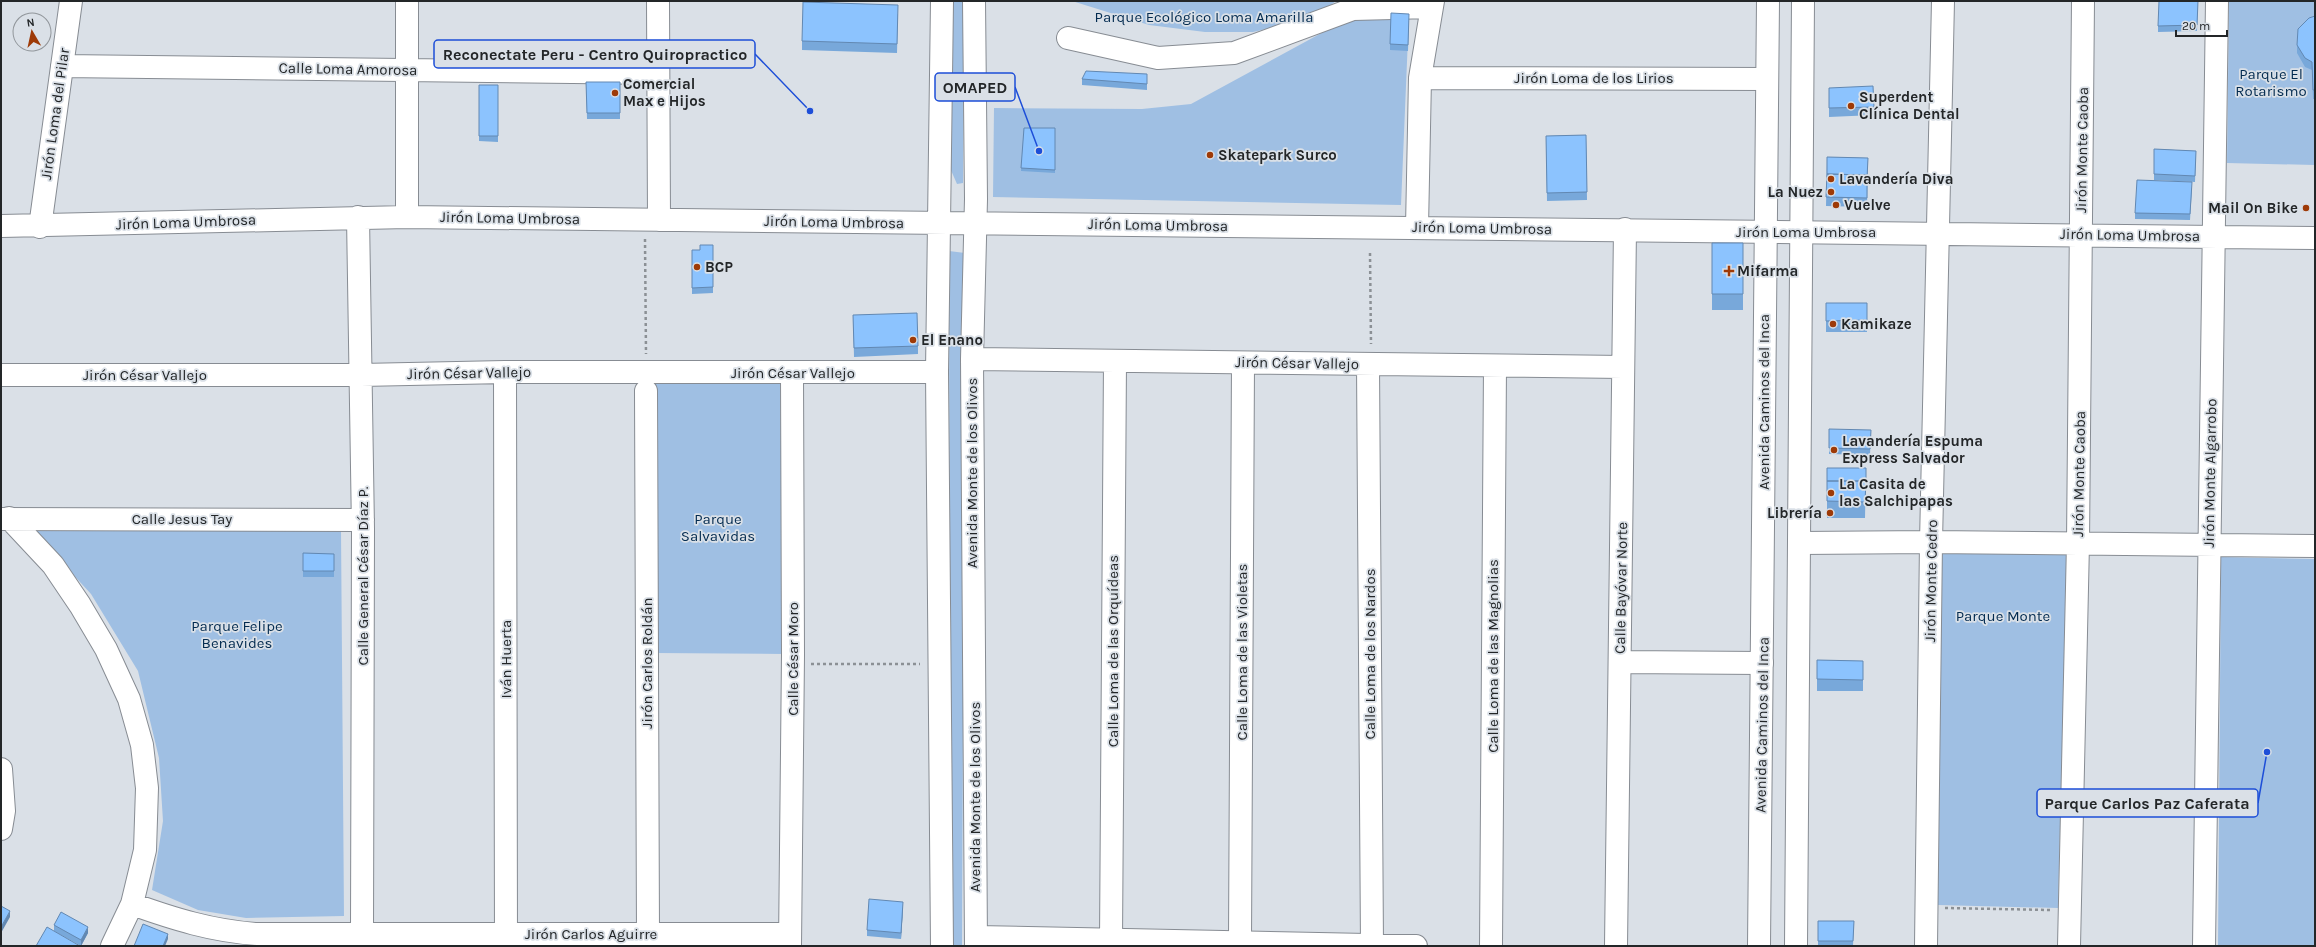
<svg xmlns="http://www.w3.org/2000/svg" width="2316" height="947" viewBox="0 0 2316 947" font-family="Karla,sans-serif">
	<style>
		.green { fill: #9fbfe3 }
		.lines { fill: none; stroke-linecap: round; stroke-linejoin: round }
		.minor-casing { stroke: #878c93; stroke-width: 24 }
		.major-casing { stroke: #878c93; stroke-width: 24 }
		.path { stroke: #8b9095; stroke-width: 2.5; stroke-dasharray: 3 3; stroke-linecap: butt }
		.minor { stroke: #fff; stroke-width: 22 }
		.major { stroke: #fff; stroke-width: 22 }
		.wall { fill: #78a8da }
		.shaded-wall { fill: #6288b2 }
		.building { fill: #8cc3fe; stroke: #6288b2 }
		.poi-dot { fill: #9e3a07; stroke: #dae0e7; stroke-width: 1.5 }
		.labels { text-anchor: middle; stroke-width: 3.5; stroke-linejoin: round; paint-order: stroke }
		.park-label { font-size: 15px; fill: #032b50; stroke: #dae0e7 }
		.street-label { font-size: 15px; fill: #232628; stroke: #dae0e7 }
		.poi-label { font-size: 15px; font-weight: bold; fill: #232628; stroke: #dae0e7; text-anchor: start }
		.leader { fill: none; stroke: #1d4ed8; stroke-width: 1.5 }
		.callout-dot { fill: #1d4ed8; stroke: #dae0e7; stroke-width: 1.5 }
		.callout { fill: #dae0e7; stroke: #1d4ed8; stroke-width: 1.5 }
		.callout-label { font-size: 16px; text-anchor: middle; font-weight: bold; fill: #232628 }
	</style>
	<rect width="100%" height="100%" fill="#dae0e7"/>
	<path class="green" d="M952 1H964L963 183 957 184 950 168Z
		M1072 1H1336L1312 19 1253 32H1205L1149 25Z
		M2229 1H2315V165L2227 163Z
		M1409 14 1401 205 993 197 994 108 1142 109 1191 104 1351 17Z
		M949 251 965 253 962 946H950Z
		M653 382 780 383 784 654 655 653Z
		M341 530 344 916 246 918 198 910 152 890 163 821 159 758 138 671 91 594 33 531Z
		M1940 551 2067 553 2058 908 1938 905Z
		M2221 557 2315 559V946H2218Z"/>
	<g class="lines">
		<defs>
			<path id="minor" d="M407 1V217
				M658 1 659 220
				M942 1 937 372 942 946
				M974 1 976 199 972 359 976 946
				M1068 38 1158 58 1234 53 1353 9 1432 7
				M62 66 658 73
				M1420 78 1767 79
				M358 217 363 529 362 935
				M1 226 407 217 2315 238
				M40 227 71 1
				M1417 227 1420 78 1433 1
				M972 359 1623 367
				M1368 364 1372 945
				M505 372 506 946
				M1 375H361L505 372H937
				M646 391 648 934
				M9 518 53 565 80 605 106 649 129 699 142 745 147 788 145 850 132 904 112 946
				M1 519 363 520
				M1800 543 1931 542 2315 546
				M1620 662 1762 663
				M132 904C174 919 212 931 257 934H790
				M976 937 1416 946
				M1111 941 1115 361
				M1240 941 1243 363
				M790 946 793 655 792 373
				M1491 946 1495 366
				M1616 946 1625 229
				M1926 946 1931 542 1943 1
				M2069 946 2078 543 2083 1
				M2204 946 2217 1"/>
			<path id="major" d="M1 769 4 811 1 829
				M1759 946 1768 1
				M1796 946 1803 1"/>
		</defs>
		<use href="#minor" class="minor-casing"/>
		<use href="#major" class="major-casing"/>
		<path class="path" d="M645 239 646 354
			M1370 253 1371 344
			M811 664H920
			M1945 908 2050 910"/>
		<use href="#minor" class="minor"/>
		<use href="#major" class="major"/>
	</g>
	<path class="wall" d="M856 1H900V2Z
		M2198 1 2197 31 2158 32V26Z
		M898 14 897 53 802 50V41Z
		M2315 16V99H2313L2312 70 2305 67 2297 53V45Z
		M1409 20 1408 51 1390 50V44Z
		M1147 74V90L1082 85V79Z
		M586 82H620V119H587Z
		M479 85H498V142L479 141Z
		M1829 88 1874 107V115L1829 117Z
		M1024 128H1055V173L1021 171Z
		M1586 135 1587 200 1547 201 1546 136Z
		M2154 149 2196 151 2195 182 2154 180Z
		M1827 157 1868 158 1867 207 1826 206Z
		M2192 188 2190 220 2135 219V213Z
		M1712 243H1743V310H1712Z
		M713 245V293L692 294V250H700Z
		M1826 303H1867V332H1826Z
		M853 315 918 346V354L854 357Z
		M1871 430 1870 455 1829 454V448Z
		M1866 468 1865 518H1827V501Z
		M303 553 334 554V577H303Z
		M1817 660 1863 661V691H1817Z
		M903 908 901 939 867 936V930Z
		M1818 921H1854L1853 946H1818Z
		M54 925 88 933 81 946 54 931Z"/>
	<path class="shaded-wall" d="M903 902V908L901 939V933Z
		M10 911V917L1 933V927Z
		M88 927V933L81 946V940Z
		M168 934V939L165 946H163Z"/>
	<path class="building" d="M2159 1H2198L2197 25 2158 26Z
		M803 2 898 5 897 44 802 41Z
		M1391 13 1409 14 1408 45 1390 44Z
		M2315 16V90H2313L2312 62 2305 58 2297 45 2298 29 2309 18Z
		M1086 71 1147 74V84L1082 79Z
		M586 82H620V113H587Z
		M479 85H498V136H479Z
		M1873 86 1874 107 1829 108V88Z
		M1024 128H1055V170L1021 168Z
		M1586 135 1587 192 1547 193 1546 136Z
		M2154 149 2196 151 2195 176 2154 174Z
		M1827 157 1868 158 1867 178V175L1827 174Z
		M1827 174 1867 175V198L1826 197Z
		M2137 180 2192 182 2190 214 2135 213Z
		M1712 243H1743V294H1712Z
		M700 245H713V287L692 288V250H700Z
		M1826 303H1867V320L1826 321Z
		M917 313 918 346 854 348 853 315Z
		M1829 429 1871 430 1870 449 1829 448Z
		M1827 468H1866V489V481H1827Z
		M1827 481H1866L1865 502 1827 501Z
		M303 553 334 554V571H303Z
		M1817 660 1863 661V680L1817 679Z
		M869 899 903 902 901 933 867 930Z
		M1 906 10 911 1 927Z
		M61 912 88 927 81 940 54 925Z
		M1818 921H1854L1853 941H1818Z
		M143 924 168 934 163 946H134Z
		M47 927 80 946H36Z"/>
	<g class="poi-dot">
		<circle cx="615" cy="93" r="4"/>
		<circle cx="1851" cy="106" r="4"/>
		<circle cx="1210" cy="155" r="4"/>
		<circle cx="1831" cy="179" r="4"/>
		<circle cx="1831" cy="192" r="4"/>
		<circle cx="1836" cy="205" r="4"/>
		<circle cx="2306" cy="208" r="4"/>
		<circle cx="697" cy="267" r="4"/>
		<path d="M1727 265h4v4h4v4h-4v4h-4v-4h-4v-4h4z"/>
		<circle cx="1833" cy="324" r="4"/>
		<circle cx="913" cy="340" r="4"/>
		<circle cx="1834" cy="450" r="4"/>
		<circle cx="1831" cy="493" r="4"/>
		<circle cx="1830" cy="513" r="4"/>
	</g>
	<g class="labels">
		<g class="park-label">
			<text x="1204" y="22">Parque Ecológico Loma Amarilla</text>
			<text x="2271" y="79">Parque El<tspan x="2271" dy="17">Rotarismo</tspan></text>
			<text x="718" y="524">Parque<tspan x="718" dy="17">Salvavidas</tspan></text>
			<text x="2003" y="621">Parque Monte</text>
			<text x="237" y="631">Parque Felipe<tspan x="237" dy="17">Benavides</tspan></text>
		</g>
		<g class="street-label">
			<text transform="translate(348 69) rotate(1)" y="5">Calle Loma Amorosa</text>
			<text x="1594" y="83">Jirón Loma de los Lirios</text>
			<text transform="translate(55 114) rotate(-82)" y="5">Jirón Loma del Pilar</text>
			<text transform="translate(2082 150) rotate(-89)" y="5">Jirón Monte Caoba</text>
			<text transform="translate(510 218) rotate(1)" y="5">Jirón Loma Umbrosa</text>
			<text transform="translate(186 222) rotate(-2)" y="5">Jirón Loma Umbrosa</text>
			<text transform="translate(834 222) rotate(1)" y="5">Jirón Loma Umbrosa</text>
			<text transform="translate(1158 225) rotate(1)" y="5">Jirón Loma Umbrosa</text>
			<text transform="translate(1482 228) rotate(1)" y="5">Jirón Loma Umbrosa</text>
			<text x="1806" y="237">Jirón Loma Umbrosa</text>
			<text transform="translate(2130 235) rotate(1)" y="5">Jirón Loma Umbrosa</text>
			<text transform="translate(1297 363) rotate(1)" y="5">Jirón César Vallejo</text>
			<text transform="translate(469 373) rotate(-1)" y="5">Jirón César Vallejo</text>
			<text x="793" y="378">Jirón César Vallejo</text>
			<text x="145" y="380">Jirón César Vallejo</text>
			<text transform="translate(1764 402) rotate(-90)" y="5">Avenida Caminos del Inca</text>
			<text transform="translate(972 473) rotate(-90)" y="5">Avenida Monte de los Olivos</text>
			<text transform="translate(2210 473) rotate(-89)" y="5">Jirón Monte Algarrobo</text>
			<text transform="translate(2079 474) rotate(-89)" y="5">Jirón Monte Caoba</text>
			<text x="182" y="524">Calle Jesus Tay</text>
			<text transform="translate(363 576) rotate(-90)" y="5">Calle General César Díaz P.</text>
			<text transform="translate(1931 581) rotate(-89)" y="5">Jirón Monte Cedro</text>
			<text transform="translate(1621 588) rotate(-89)" y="5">Calle Bayóvar Norte</text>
			<text transform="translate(1113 651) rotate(-90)" y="5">Calle Loma de las Orquídeas</text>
			<text transform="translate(1242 652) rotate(-90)" y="5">Calle Loma de las Violetas</text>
			<text transform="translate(1370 654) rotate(-90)" y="5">Calle Loma de los Nardos</text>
			<text transform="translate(1493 656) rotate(-90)" y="5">Calle Loma de las Magnolias</text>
			<text transform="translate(506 659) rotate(-90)" y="5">Iván Huerta</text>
			<text transform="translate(793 659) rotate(-90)" y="5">Calle César Moro</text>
			<text transform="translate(647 663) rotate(-90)" y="5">Jirón Carlos Roldán</text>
			<text transform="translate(1762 725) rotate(-89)" y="5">Avenida Caminos del Inca</text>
			<text transform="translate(975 797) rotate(-90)" y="5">Avenida Monte de los Olivos</text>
			<text x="591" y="939">Jirón Carlos Aguirre</text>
		</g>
		<g class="poi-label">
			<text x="623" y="89">Comercial<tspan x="623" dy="17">Max e Hijos</tspan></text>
			<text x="1859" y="102">Superdent<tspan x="1859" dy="17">Clínica Dental</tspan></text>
			<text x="1218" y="160">Skatepark Surco</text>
			<text x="1839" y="184">Lavandería Diva</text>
			<text x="1823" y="197" text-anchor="end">La Nuez</text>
			<text x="1844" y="210">Vuelve</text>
			<text x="2298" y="213" text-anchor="end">Mail On Bike</text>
			<text x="705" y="272">BCP</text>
			<text x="1737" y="276">Mifarma</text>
			<text x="1841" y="329">Kamikaze</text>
			<text x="921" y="345">El Enano</text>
			<text x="1842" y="446">Lavandería Espuma<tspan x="1842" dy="17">Express Salvador</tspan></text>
			<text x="1839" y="489">La Casita de<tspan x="1839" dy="17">las Salchipapas</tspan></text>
			<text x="1822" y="518" text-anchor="end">Librería</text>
		</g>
	</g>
	<path class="leader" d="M810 111L755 54M1039 151L1015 87M2267 752L2258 803"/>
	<g class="callout-dot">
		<circle cx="810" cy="111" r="4"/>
		<circle cx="1039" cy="151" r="4"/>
		<circle cx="2267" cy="752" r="4"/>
	</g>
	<g class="callout">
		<rect x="434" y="40" width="321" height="28" rx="4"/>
		<rect x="935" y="73" width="80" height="28" rx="4"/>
		<rect x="2037" y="789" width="221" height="28" rx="4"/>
	</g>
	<g class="callout-label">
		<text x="595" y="60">Reconectate Peru - Centro Quiropractico</text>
		<text x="975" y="93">OMAPED</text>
		<text x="2147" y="809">Parque Carlos Paz Caferata</text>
	</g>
	<rect width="2316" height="947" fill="none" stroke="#232628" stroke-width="4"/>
	<g transform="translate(32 32) rotate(351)"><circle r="19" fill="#dae0e7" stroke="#91969b"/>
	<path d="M0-3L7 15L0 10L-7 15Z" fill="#9e3a07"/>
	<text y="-6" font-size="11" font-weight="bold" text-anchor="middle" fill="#232628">N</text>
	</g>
	<path d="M2176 30v6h51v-6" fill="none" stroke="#232628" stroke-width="2"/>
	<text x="2182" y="30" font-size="12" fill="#232628" stroke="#dae0e7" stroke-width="3" paint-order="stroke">20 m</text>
</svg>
